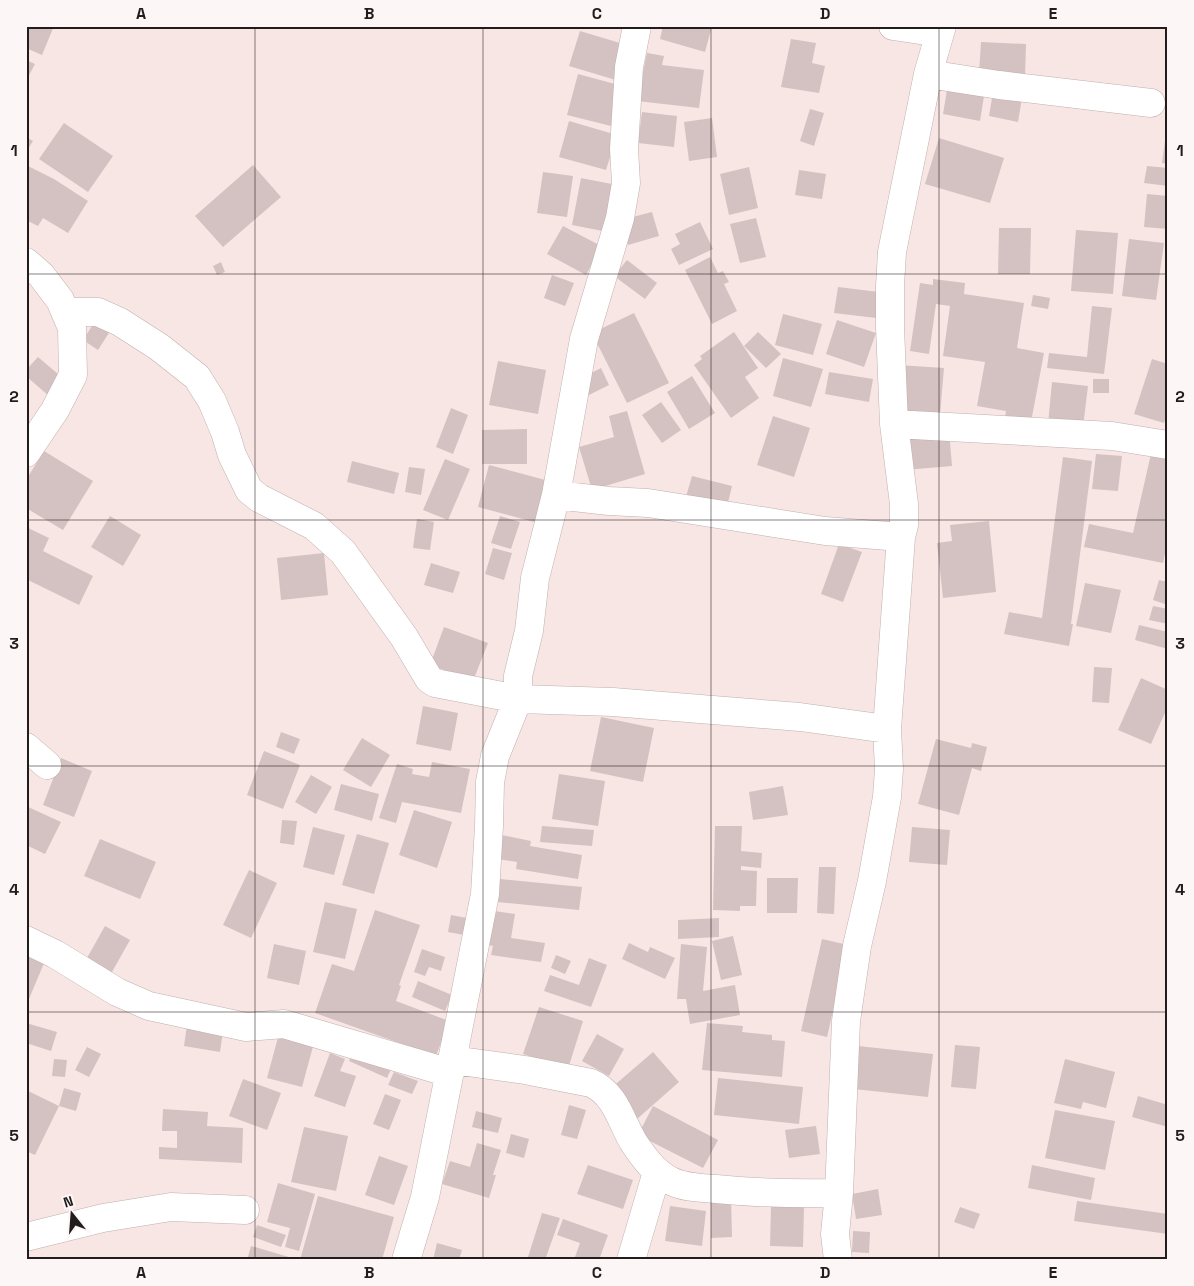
<svg xmlns="http://www.w3.org/2000/svg" width="1194" height="1286" viewBox="0 0 1194 1286" font-family="'Space Grotesk',sans-serif">
	<style>
		.building { fill: #d3c2c1 }
		.lines { fill: none; stroke-linecap: round; stroke-linejoin: round }
		.minor-casing { stroke: #c0b0ae; stroke-width: 29 }
		.minor { stroke: #fff; stroke-width: 28 }
		.grid { fill: none; stroke: #221c1c; stroke-width: 1; stroke-opacity: 0.55 }
		.neatline { fill: none; stroke: #221c1c; stroke-width: 2 }
		.grid-label { font-size: 16px; text-anchor: middle; font-weight: bold; fill: #221c1c }
	</style>
	<rect width="100%" height="100%" fill="#f8e6e5"/>
	<path class="building" d="M26 26H54L42 55 26 48Z
		M663 26H712L705 52 660 39Z
		M580 31 630 46 619 81 569 66Z
		M791 39 816 43 812 63 825 66 819 93 781 87Z
		M981 42 1026 44 1025 76 979 74Z
		M647 53 664 56 662 65 704 70 699 108 637 101Z
		M26 60 35 64 26 81Z
		M578 74 626 87 615 127 567 115Z
		M948 84 985 90 980 121 943 114Z
		M994 86 1023 92 1018 122 989 116Z
		M810 109 824 113 814 146 800 141Z
		M642 112 677 116 674 147 638 143Z
		M712 118 717 157 689 161 684 122Z
		M569 121 617 135 606 170 559 157Z
		M64 123 113 156 88 192 39 159Z
		M1167 126H1168V164L1162 163Z
		M26 137 33 141 26 152Z
		M939 138 1004 158 990 203 925 184Z
		M26 165 54 179 88 201 68 233 43 218 38 226 26 220Z
		M253 165 281 197 223 247 195 216Z
		M1147 166 1168 168V186L1144 183Z
		M749 167 758 208 729 215 720 174Z
		M799 170 826 174 822 199 795 195Z
		M543 172 573 176 567 217 537 213Z
		M581 178 622 186 613 233 572 225Z
		M1147 194 1168 196V229L1144 227Z
		M652 212 659 236 628 245 621 220Z
		M756 218 766 257 740 263 730 224Z
		M700 222 713 249 679 265 671 249 680 244 675 234Z
		M563 226 601 246 586 275 547 254Z
		M999 228H1031L1030 274H998Z
		M1076 230 1118 233 1113 294 1071 291Z
		M1129 239 1164 243 1156 300 1122 296Z
		M710 257 718 273 723 271 729 282 724 284 737 311 712 324 685 270Z
		M627 260 657 283 645 299 614 276Z
		M221 262 225 272 217 275 213 266Z
		M552 275 574 283 565 306 544 298Z
		M933 279 965 283 964 294 1024 303 1017 348 1044 353 1031 422 1005 418 1006 411 977 406 985 362 943 356 950 306 936 304 929 354 910 351 920 283 933 285Z
		M838 287 879 292 876 318 834 313Z
		M1033 295 1050 298 1048 309 1031 306Z
		M1092 306 1112 308 1104 374 1047 368 1049 353 1087 357Z
		M634 313 669 383 627 403 592 333Z
		M783 314 822 324 813 355 775 345Z
		M99 315 114 325 98 350 83 340Z
		M837 320 876 333 864 367 826 354Z
		M734 332 758 368 745 377 759 398 731 418 694 365 702 359 700 356Z
		M758 332 781 354 766 368 744 346Z
		M38 357 65 380 50 397 26 376V370Z
		M783 358 823 369 811 407 773 396Z
		M1152 359 1168 364V411L1164 423 1134 414Z
		M498 361 546 370 538 414 489 405Z
		M898 365 944 368 940 415 894 411Z
		M601 368 609 385 587 396 579 379Z
		M829 372 873 379 869 402 825 394Z
		M692 376 715 413 689 429 667 392Z
		M1093 379H1109V393H1093Z
		M1052 382 1088 386 1083 427 1048 424Z
		M661 402 681 430 662 443 642 415Z
		M451 408 468 415 453 454 436 447Z
		M627 411 645 474 592 490 579 447 614 437 609 416Z
		M773 416 810 428 794 477 757 465Z
		M527 429V464H482V430Z
		M949 431 952 466 905 470 902 435Z
		M1153 445 1168 449V534L1166 540H1168L1163 563 1084 547 1089 524 1133 533Z
		M44 451 93 481 63 530 26 508V480Z
		M1096 454 1122 456 1118 491 1092 489Z
		M1063 457 1092 461 1071 624H1073L1069 646 1004 634 1009 612 1042 618Z
		M445 459 470 469 448 520 423 510Z
		M352 461 399 473 394 494 347 482Z
		M489 465 549 481 538 523 478 507Z
		M409 467 425 469 421 495 405 492Z
		M692 476 732 486 726 511 685 500Z
		M110 516 141 535 123 566 91 547Z
		M500 516 520 522 511 549 491 543Z
		M417 519 434 522 430 550 413 548Z
		M989 521 996 592 943 598 937 543 952 541 950 525Z
		M26 527 49 538 43 551 93 576 79 605 26 579Z
		M839 544 862 552 843 602 821 594Z
		M493 548 512 553 504 580 485 574Z
		M324 553 328 595 281 600 277 558Z
		M431 563 460 572 453 593 424 585Z
		M1159 580 1168 582V605L1153 600Z
		M1085 583 1121 590 1111 633 1076 626Z
		M1153 606 1168 609V624L1149 620Z
		M1139 625 1168 632V649L1135 640Z
		M444 627 488 643 473 681 430 665Z
		M1094 667 1112 668 1109 703 1092 702Z
		M1141 678 1168 690V706L1151 744 1118 730Z
		M423 706 458 713 451 751 416 744Z
		M601 717 654 728 643 782 590 771Z
		M281 732 300 739 294 754 276 747Z
		M362 738 390 755 371 787 343 770Z
		M936 739 971 748 972 743 987 747 981 771 972 768 959 815 918 804Z
		M264 751 300 765 283 809 247 795Z
		M61 758 92 771 74 817 43 805Z
		M432 762 470 769 461 813 402 802 396 823 379 818 397 764 413 769 412 774 429 777Z
		M559 774 605 781 598 826 552 819Z
		M311 775 332 787 316 814 295 802Z
		M341 784 379 794 372 821 334 810Z
		M783 786 788 815 753 820 749 792Z
		M26 806 61 822 45 854 26 845Z
		M414 810 452 822 437 868 399 855Z
		M282 820 297 821 294 845 280 843Z
		M542 826 594 830 592 846 540 842Z
		M715 826H742L741 851 762 853 761 868 741 866V870L757 871 756 906H740V911L713 910Z
		M313 827 345 835 334 875 303 867Z
		M912 827 950 830 947 865 909 862Z
		M357 834 389 843 374 894 342 885Z
		M497 834 531 841 530 846 582 855 578 879 516 869 517 862 492 858Z
		M100 839 156 862 140 899 84 876Z
		M819 867H836L834 914 817 913Z
		M249 870 277 883 251 938 223 925Z
		M767 878H798L797 913H767Z
		M500 879 582 887 579 910 497 902Z
		M325 902 357 909 345 959 313 952Z
		M375 910 420 925 399 985 401 986 396 1001 449 1021 436 1056 315 1013 332 964 354 971Z
		M494 911 515 914 511 938 545 943 541 962 491 955 493 946 489 945Z
		M451 915 472 919 469 936 448 932Z
		M719 918V937L678 939V920Z
		M105 926 130 940 108 979 83 965Z
		M733 936 742 975 721 980 712 941Z
		M822 939 848 945 827 1037 801 1031Z
		M629 943 648 952 650 947 675 958 665 979 622 959Z
		M274 944 306 951 299 985 267 978Z
		M681 944 707 947 703 991 735 985 740 1015 690 1024 686 999H677Z
		M26 947 47 956 26 1006Z
		M422 949 445 957 441 971 429 967 425 976 414 972Z
		M556 955 571 961 565 974 551 968Z
		M589 958 607 965 591 1007 544 991 550 975 579 985Z
		M418 981 452 995 445 1011 412 997Z
		M539 1007 583 1021 568 1069 523 1054Z
		M26 1023 57 1032 51 1051 26 1043Z
		M707 1023 743 1026 742 1032 772 1035V1040L785 1041 782 1077 702 1070Z
		M187 1025 223 1031 220 1052 184 1046Z
		M280 1030 315 1039 302 1087 267 1078Z
		M597 1034 624 1049 609 1076 582 1061Z
		M955 1045 980 1047 976 1089 951 1087Z
		M858 1046 933 1054 928 1097 854 1089Z
		M87 1047 101 1054 89 1077 75 1070Z
		M354 1051 392 1067 387 1078 349 1061Z
		M653 1052 679 1082 637 1119 610 1089Z
		M330 1053 345 1059 340 1071 356 1076 345 1107 314 1096Z
		M54 1059 67 1060 65 1077 52 1076Z
		M1065 1059 1115 1072 1106 1108 1083 1102 1081 1109 1054 1103Z
		M394 1072 418 1081 412 1094 388 1085Z
		M718 1078 803 1087 799 1124 714 1115Z
		M243 1079 281 1093 267 1130 229 1116Z
		M64 1088 81 1093 76 1111 59 1106Z
		M26 1090 59 1106 35 1155 26 1151Z
		M385 1094 401 1100 389 1130 373 1124Z
		M1138 1096 1168 1105V1127L1132 1117Z
		M569 1105 586 1110 577 1139 561 1135Z
		M653 1106 718 1140 703 1168 638 1135Z
		M163 1109 208 1112 207 1126 243 1128 242 1163 159 1159V1147L177 1148V1131H162Z
		M1055 1110 1115 1121 1105 1170 1045 1158Z
		M476 1111 502 1118 498 1133 472 1127Z
		M816 1126 820 1154 789 1158 785 1130Z
		M304 1127 348 1136 336 1191 291 1182Z
		M511 1134 529 1139 524 1158 506 1153Z
		M477 1143 501 1150 493 1175H496L489 1198 442 1184 450 1161 470 1167Z
		M379 1156 408 1166 394 1205 365 1195Z
		M588 1165 633 1180 623 1209 577 1194Z
		M1032 1165 1095 1178 1091 1200 1028 1188Z
		M278 1183 315 1194 299 1251 285 1247 290 1228 267 1222Z
		M878 1189 882 1215 856 1219 852 1194Z
		M711 1195 731 1197 732 1237 711 1238Z
		M318 1196 394 1217 382 1260H300Z
		M1077 1201 1168 1214V1234L1074 1221Z
		M670 1206 706 1211 702 1246 665 1241Z
		M771 1206 804 1207 803 1247 770 1246Z
		M960 1207 980 1214 974 1229 954 1222Z
		M542 1213 560 1218 545 1260H527Z
		M563 1219 608 1235 599 1260H574L580 1243 557 1235Z
		M257 1225 286 1235 281 1247 253 1237Z
		M853 1231 870 1232 869 1253 852 1252Z
		M437 1243 462 1250 459 1260H433Z
		M251 1246 289 1257V1260H247Z"/>
	<g class="lines">
		<defs>
			<path id="minor" d="M893 26 940 33
				M928 74 999 85 1151 103
				M26 262 41 275 60 300 72 328 73 375 55 410 26 453
				M65 312H98L120 322 159 347 197 377 212 401 225 432 232 455 249 490 259 498 314 526 343 552 404 637 429 679 435 683 518 699 613 702 800 717 887 729
				M894 424 1112 436 1168 445
				M556 495 609 501 648 503 825 531 901 537
				M26 747 47 765
				M26 940 55 954 117 992 149 1006 246 1027 284 1024 450 1073
				M453 1060 525 1070 591 1083C616 1094 621 1122 634 1143 644 1158 655 1173 671 1181 685 1188 702 1188 716 1189 757 1193 798 1194 839 1193
				M26 1237 103 1218 171 1207 245 1210
				M406 1260 425 1197 485 894 489 826 490 782 495 756 518 699V676L529 631 535 578 556 495 584 339 620 218 626 183 624 149 629 67 637 26
				M631 1260 657 1172
				M838 1260 835 1234 839 1193 846 1021 857 946 872 881 887 797 889 769 887 729 901 537 904 525V504L894 424 890 327V286L892 252 928 74 942 26"/>
		</defs>
		<use href="#minor" class="minor-casing"/>
		<use href="#minor" class="minor"/>
	</g>
	<path class="grid" d="M255 26V1260M483 26V1260M711 26V1260M939 26V1260M26 274H1168M26 520H1168M26 766H1168M26 1012H1168"/>
	<rect width="1194" height="1286" fill="none" stroke="#fdf6f6" stroke-width="55"/>
	<g transform="translate(72 1214) rotate(343)" stroke="#fdf6f6" stroke-width="4" paint-order="stroke">
	<path d="M0-4L9 19L0 12L-9 19Z" fill="#221c1c"/>
	<text y="-8" font-size="14" font-weight="bold" text-anchor="middle" fill="#221c1c">N</text>
	</g>
	<rect x="28" y="28" width="1138" height="1230" class="neatline"/>
	<g class="grid-label">
		<text x="141" y="19">A</text>
		<text x="369" y="19">B</text>
		<text x="597" y="19">C</text>
		<text x="825" y="19">D</text>
		<text x="1053" y="19">E</text>
		<text x="14" y="156">1</text>
		<text x="1180" y="156">1</text>
		<text x="14" y="402">2</text>
		<text x="1180" y="402">2</text>
		<text x="14" y="649">3</text>
		<text x="1180" y="649">3</text>
		<text x="14" y="895">4</text>
		<text x="1180" y="895">4</text>
		<text x="14" y="1141">5</text>
		<text x="1180" y="1141">5</text>
		<text x="141" y="1278">A</text>
		<text x="369" y="1278">B</text>
		<text x="597" y="1278">C</text>
		<text x="825" y="1278">D</text>
		<text x="1053" y="1278">E</text>
	</g>
</svg>
